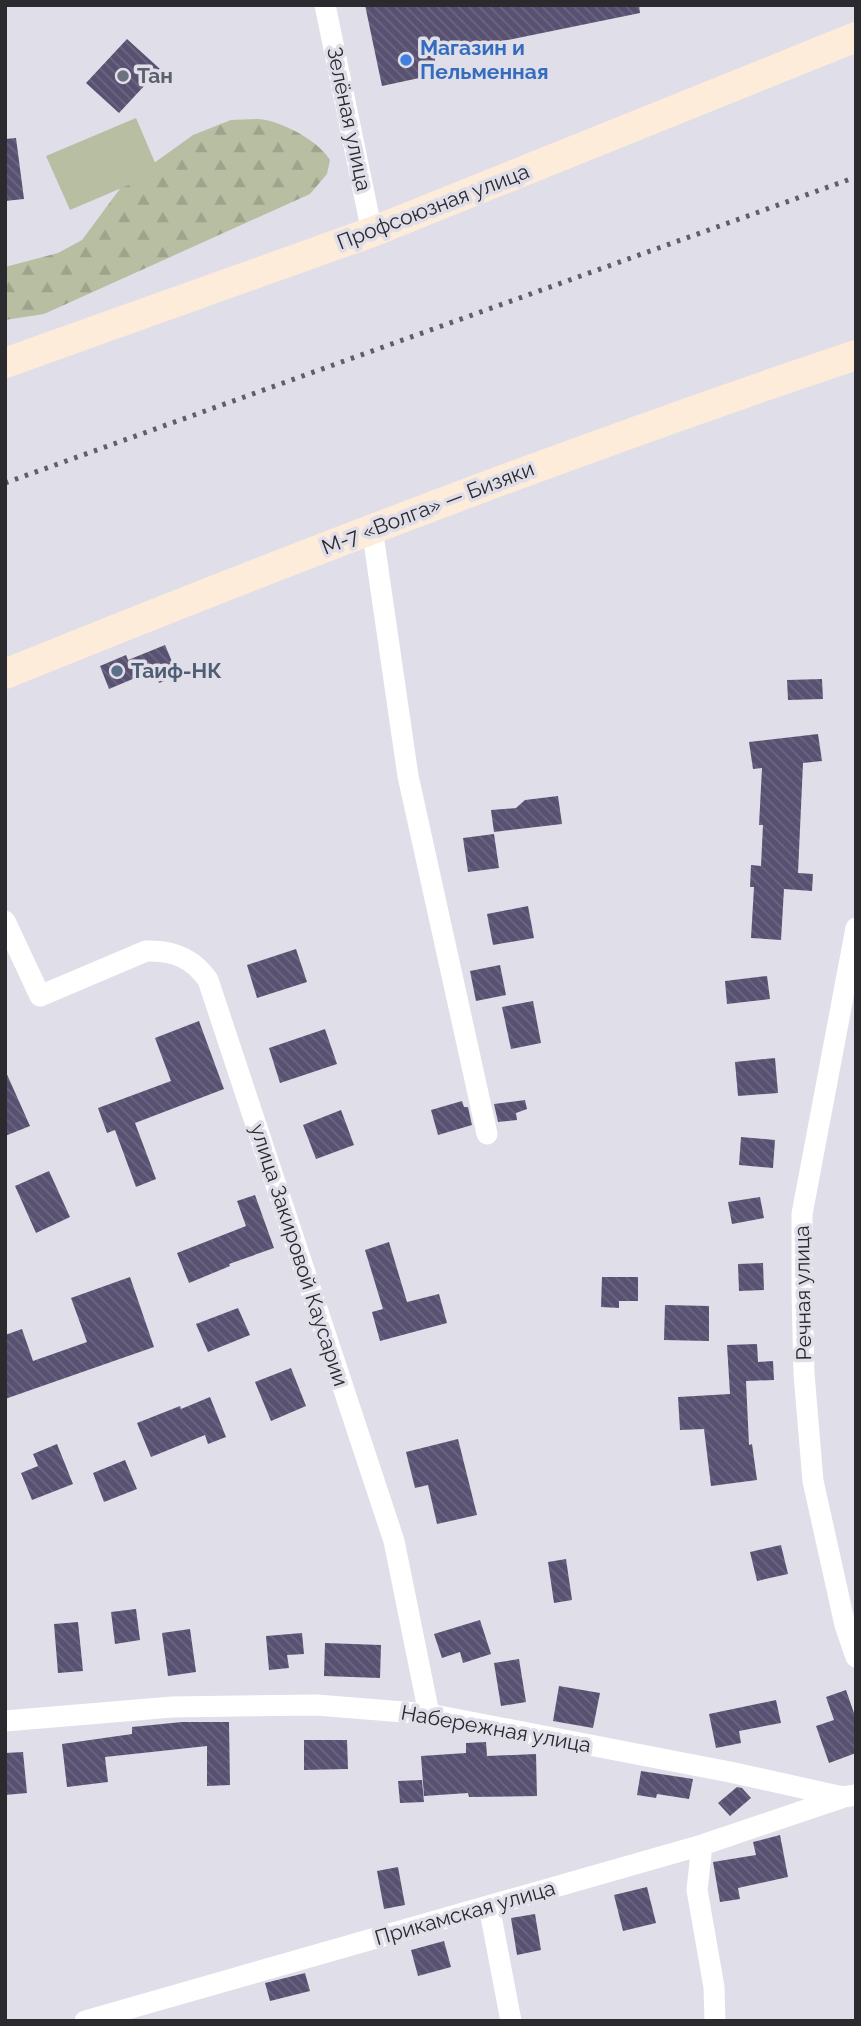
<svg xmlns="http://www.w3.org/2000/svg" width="861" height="2026" viewBox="0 0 861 2026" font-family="Raleway,sans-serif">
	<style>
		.forest { fill: url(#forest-firs) }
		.green { fill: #b7bea2 }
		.building { fill: url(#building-back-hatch) }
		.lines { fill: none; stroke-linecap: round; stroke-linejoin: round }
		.minor { stroke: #fff; stroke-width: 21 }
		.secondary { stroke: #feecdb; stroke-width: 30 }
		.rail { stroke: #605f65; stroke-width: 5; stroke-dasharray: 3.5 7; stroke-linecap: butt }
		.shop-dot { fill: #3f7fe0; stroke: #e0dee8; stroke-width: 2.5 }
		.worship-dot { fill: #6b7280; stroke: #e0dee8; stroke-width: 2.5 }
		.service-dot { fill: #5c6f8a; stroke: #e0dee8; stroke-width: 2.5 }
		.labels { text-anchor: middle; stroke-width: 7; stroke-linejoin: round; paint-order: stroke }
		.shop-label { font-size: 21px; font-weight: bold; fill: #366cbe; stroke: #e0dee8; text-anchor: start }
		.worship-label { font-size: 21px; font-weight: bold; fill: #5b616d; stroke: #e0dee8; text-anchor: start }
		.street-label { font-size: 21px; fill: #2b2a2e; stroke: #e0dee8 }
		.service-label { font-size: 21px; font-weight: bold; fill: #4e5e75; stroke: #e0dee8; text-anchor: start }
	</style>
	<defs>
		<pattern id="forest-firs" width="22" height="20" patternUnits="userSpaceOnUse" patternTransform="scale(1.75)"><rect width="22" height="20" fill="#b7bea2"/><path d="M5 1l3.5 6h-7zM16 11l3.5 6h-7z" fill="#9ea38c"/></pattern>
		<pattern id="building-back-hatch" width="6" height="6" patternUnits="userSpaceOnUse" patternTransform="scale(1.75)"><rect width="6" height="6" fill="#595171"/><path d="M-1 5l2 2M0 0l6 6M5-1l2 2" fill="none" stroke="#6d6781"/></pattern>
	</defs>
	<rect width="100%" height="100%" fill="#e0dee8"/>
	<path class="forest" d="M258 119C280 120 319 141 330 160L327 174 310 194 44 314 5 320V267L58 253 82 240 122 186 193 135 231 120Z"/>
	<path class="green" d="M136 118 159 172 70 210 46 156Z"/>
	<path class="building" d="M365 5H639L640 13 434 55 438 74 382 86Z
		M127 39 160 69 119 113 86 83Z
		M16 138 24 199 5 201V139Z
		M165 645 178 676 159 683 154 670 109 689 100 666 126 655 128 660Z
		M822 679 823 699 788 700 787 680Z
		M818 734 822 761 803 763 798 873 813 874 812 891 784 889 781 940 751 938 754 887H750L751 865 761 866 763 825H759L762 768 753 769 749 742Z
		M558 796 562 824 494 832 491 810 516 808 525 800Z
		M494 834 499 868 468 872 463 838Z
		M528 906 534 938 493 945 487 914Z
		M296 949 307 982 257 998 247 965Z
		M500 965 506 995 476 1001 470 971Z
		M767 976 770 999 727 1004 725 981Z
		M533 1001 541 1043 511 1049 502 1007Z
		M199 1021 224 1089 135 1123 156 1179 136 1187 115 1130 107 1133 98 1108 171 1081 155 1038Z
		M325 1029 337 1064 280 1083 269 1048Z
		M775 1058 778 1093 738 1096 735 1062Z
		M5 1070 30 1126 5 1136Z
		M525 1100 527 1109 516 1113 517 1120 498 1122 494 1104Z
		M462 1101 464 1107H468L472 1125 438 1135 431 1110Z
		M341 1110 354 1145 316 1159 303 1125Z
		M741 1137 775 1140 773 1168 739 1165Z
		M49 1171 70 1217 36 1233 15 1186Z
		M255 1195 274 1248 229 1264 230 1266 189 1283 177 1253 246 1226 237 1201Z
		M760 1197 764 1218 732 1224 728 1202Z
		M389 1242 407 1302 439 1294 447 1323 380 1341 372 1312 383 1309 365 1250Z
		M763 1263 764 1290 739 1291 738 1264Z
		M130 1277 154 1347 5 1399V1335L22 1329 33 1361 87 1342 71 1298Z
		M602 1277H638V1301H619V1308L601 1307Z
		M665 1305 709 1306V1341L664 1340Z
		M238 1308 250 1335 208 1352 196 1324Z
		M757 1344 758 1362 773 1361 774 1380 746 1381 749 1445 752 1444 757 1480 711 1486 704 1429 680 1430 678 1397 730 1394 727 1345Z
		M291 1368 306 1406 271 1421 255 1382Z
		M210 1397 226 1437 208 1444 205 1435 151 1457 137 1423 180 1406 181 1409Z
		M458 1439 477 1515 437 1524 428 1485 415 1488 406 1452Z
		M57 1444 73 1484 32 1500 21 1473 38 1466 33 1454Z
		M125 1460 137 1489 104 1502 93 1473Z
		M781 1545 788 1574 757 1581 750 1552Z
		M566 1559 572 1600 554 1603 548 1562Z
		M136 1609 140 1640 115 1644 111 1612Z
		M480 1620 491 1654 463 1663 460 1652 442 1658 434 1634Z
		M78 1622 83 1671 58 1673 54 1624Z
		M190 1629 196 1672 168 1676 162 1633Z
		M302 1633 304 1654 287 1655 289 1668 269 1670 266 1636Z
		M325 1643 381 1645 380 1678 324 1676Z
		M519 1659 526 1702 501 1706 494 1663Z
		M559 1686 600 1693 593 1728 553 1721Z
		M846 1690 856 1719V1753L829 1763 816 1726 834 1720 826 1697Z
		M776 1700 781 1723 739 1731 741 1743 716 1748 709 1714Z
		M182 1722H229L230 1785 207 1786V1746L105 1757 108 1782 67 1787 62 1744 132 1734V1727Z
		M304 1740H347L348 1769 304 1770Z
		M486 1742 487 1756 536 1754 537 1796 469 1797 468 1793 424 1796 421 1756 466 1753V1743Z
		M23 1752 27 1793 5 1795V1753Z
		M641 1771 693 1779 689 1799 657 1794 656 1798 637 1795Z
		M422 1780 424 1802 400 1803 398 1781Z
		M737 1787 742 1788 751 1798 730 1816 718 1803Z
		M780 1835 788 1877 738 1888 740 1899 720 1902 713 1862 756 1855 753 1842Z
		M398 1867 405 1905 384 1909 377 1871Z
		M647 1887 656 1923 623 1931 614 1895Z
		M535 1914 541 1950 517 1955 511 1918Z
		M444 1941 451 1967 418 1976 411 1950Z
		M305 1973 310 1991 270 2001 265 1983Z"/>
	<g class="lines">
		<path class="minor" d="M325 5 372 232
			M372 528 408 776 487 1134
			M5 921 40 996 146 951C173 950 193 958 208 980L394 1541 429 1714
			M856 928 802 1214V1293L804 1374 813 1481 845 1625 856 1657
			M5 1721 172 1707 316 1705 429 1714 730 1772 843 1797 856 1795
			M702 1845 697 1890 714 1987 715 2021
			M489 1906 511 2021
			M85 2021 702 1845 841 1798"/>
		<path class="secondary" d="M5 363 372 232 856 37
			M5 674C286 560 569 451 856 355"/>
		<path class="rail" d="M5 483 856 177"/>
	</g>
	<circle class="shop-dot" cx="406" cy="60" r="7"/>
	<circle class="worship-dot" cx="123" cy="76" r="7"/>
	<circle class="service-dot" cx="117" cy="671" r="7"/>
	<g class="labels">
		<g class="shop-label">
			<text x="420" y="55">Магазин и<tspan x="420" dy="24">Пельменная</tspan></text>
		</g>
		<g class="worship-label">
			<text x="137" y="83">Тан</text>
		</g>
		<g class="street-label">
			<text transform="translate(349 119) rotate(78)" y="7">Зелёная улица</text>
			<text transform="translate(433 207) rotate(-21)" y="7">Профсоюзная улица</text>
			<text transform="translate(428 508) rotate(-21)" y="7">М-7 «Волга» — Бизяки</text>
			<text transform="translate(299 1255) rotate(72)" y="7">улица Закировой Каусарии</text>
			<text transform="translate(803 1293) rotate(-91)" y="7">Речная улица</text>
			<text transform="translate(496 1729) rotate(10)" y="7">Набережная улица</text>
			<text transform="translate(465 1913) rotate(-16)" y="7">Прикамская улица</text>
		</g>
		<g class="service-label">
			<text x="131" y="678">Таиф-НК</text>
		</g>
	</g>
	<rect width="861" height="2026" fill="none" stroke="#2b2a2e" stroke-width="14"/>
</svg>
